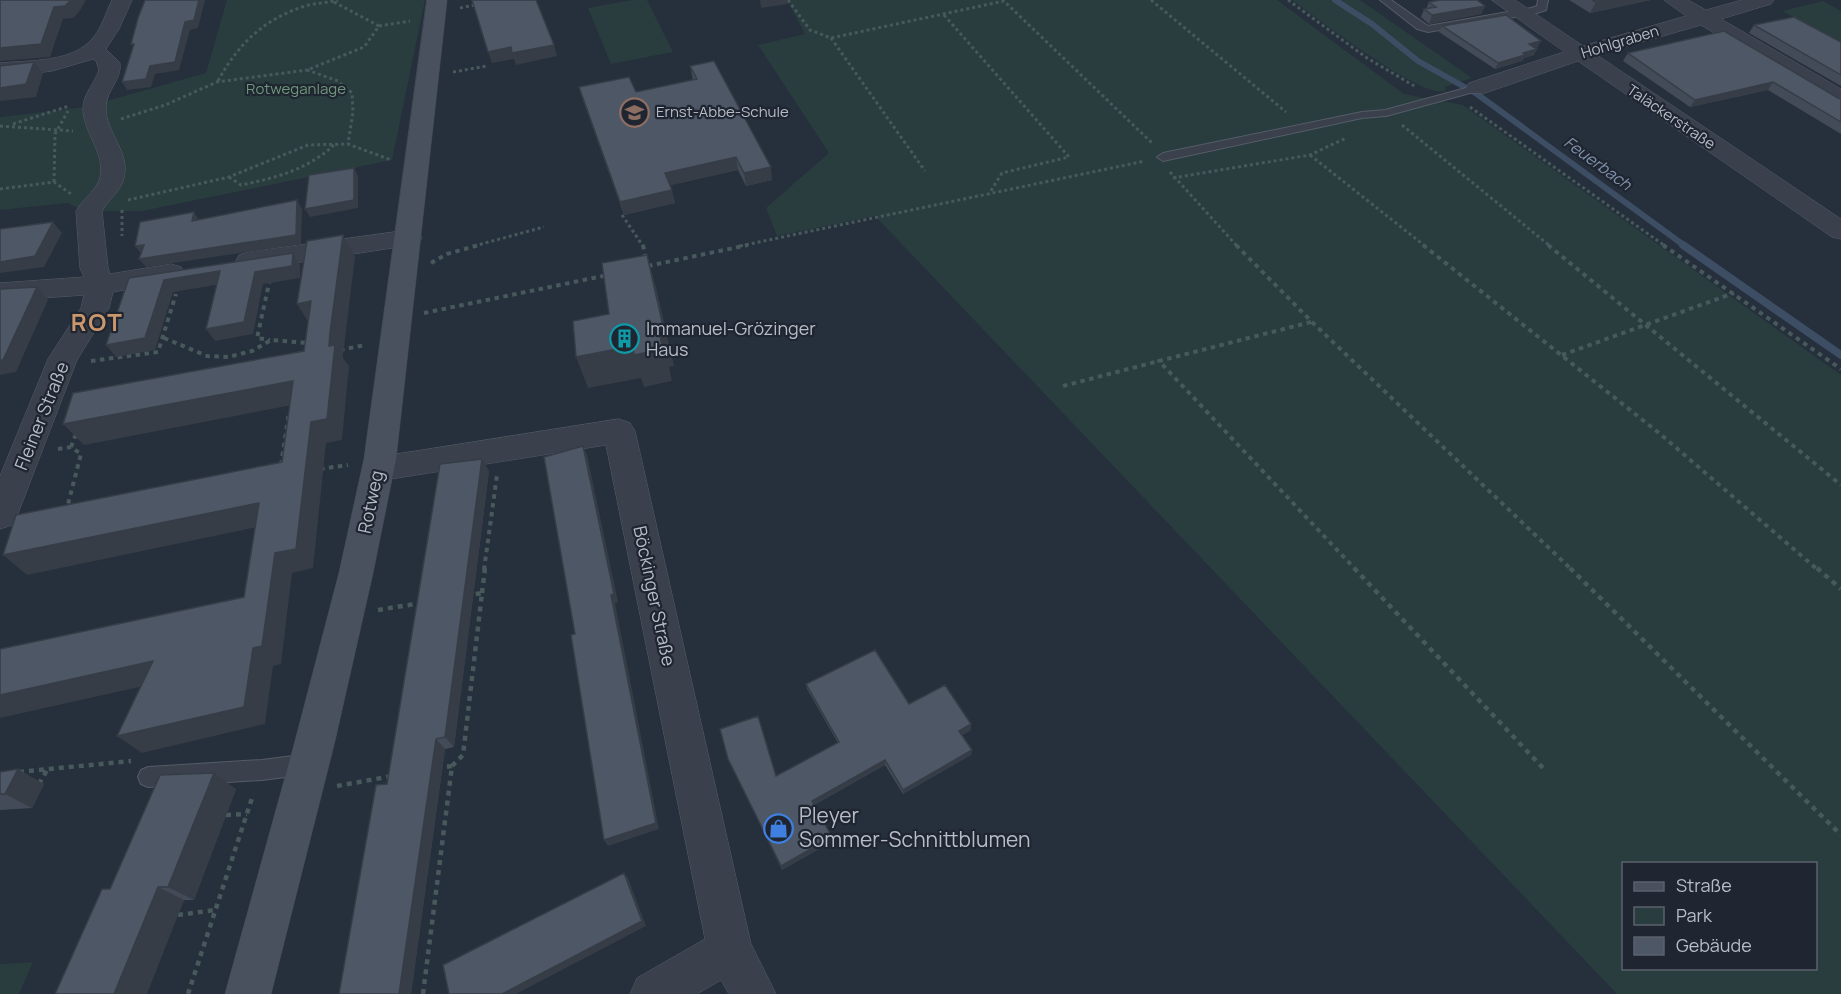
<svg xmlns="http://www.w3.org/2000/svg" width="1841" height="994" viewBox="0 0 1841 994" font-family="Manrope,sans-serif">
	<style>
		.green { fill: #293c3e; fill-rule: evenodd }
		.lines { fill: none; stroke-linecap: round; stroke-linejoin: round }
		.stream-far1 { stroke: #3d4d63; stroke-width: 6 }
		.stream { stroke: #3d4d63; stroke-width: 8 }
		.lane-casing { stroke: #555c67; stroke-width: 2 }
		.street-casing { stroke: #555c67; stroke-width: 1 }
		.secondary-casing { stroke: #434a55; stroke-width: 1 }
		.path-far2 { stroke: #48595c; stroke-width: 3; stroke-dasharray: 3 3; stroke-linecap: butt }
		.path-far1 { stroke: #48595c; stroke-width: 4; stroke-dasharray: 4.5 4.5; stroke-linecap: butt }
		.path { stroke: #48595c; stroke-width: 4.5; stroke-dasharray: 5 5; stroke-linecap: butt }
		.lane { fill: #3a414c; fill-rule: evenodd }
		.street { fill: #3a414c; fill-rule: evenodd }
		.secondary { fill: #49515f; fill-rule: evenodd }
		.wall { fill: #424b57 }
		.shaded-wall { fill: #363d47 }
		.building { fill: #4d5765; stroke: #363d47; stroke-width: 1.5 }
		.labels { text-anchor: middle; stroke-width: 4.5; stroke-linejoin: round; paint-order: stroke }
		.far-street-label { font-size: 15px; fill: #b6bdc7; stroke: #1f2631 }
		.far-park-label { font-size: 15px; fill: #6f9679; stroke: #1f2631 }
		.far-poi-label { font-size: 15px; fill: #b6bdc7; stroke: #1f2631; text-anchor: start }
		.far-water-label { font-size: 16px; font-style: italic; fill: #8093ac; stroke: #1f2631 }
		.poi-label { font-size: 18px; fill: #b6bdc7; stroke: #1f2631; text-anchor: start }
		.street-label { font-size: 18px; fill: #b6bdc7; stroke: #1f2631 }
		.near-poi-label { font-size: 21px; fill: #b6bdc7; stroke: #1f2631; text-anchor: start }
		.district-label { font-size: 24px; font-weight: bold; letter-spacing: 1.5px; fill: #cb976d; stroke: #1f2631 }
	</style>
	<rect width="100%" height="100%" fill="#262f3c"/>
	<path class="green" d="M227 0H425L392 160 142 211H84L68 203 0 210V117L85 107 206 73Z
		M632 0H647L673 52 611 64 588 8Z
		M787 0H1277L1404 94 1463 105 1841 375V994H1617L875 216 777 236 766 208 829 153 758 45 805 34ZM1624 864H1816V968H1624Z
		M1292 0H1360L1472 78 1445 87 1446 91C1422 100 1316 17 1292 0Z
		M1823 1 1841 11V43L1782 11Z
		M33 962 19 994H0V964Z"/>
	<g class="lines">
		<path class="stream-far1" d="M1335 0 1372 24 1418 61 1477 94 1685 246"/>
		<path class="stream" d="M1683 245 1841 355"/>
		<defs>
			<path id="lane" d="M1380 0H1391L1428 26 1531 8 1537 6 1538 0H1548L1546 10 1537 13 1428 32 1417 29Z
				M1477 85 1483 88 1481 90 1386 116 1362 118 1163 161 1157 157 1163 153 1362 112 1385 110Z
				M309 754 316 757 319 764 316 771 309 774 262 780 148 787 141 784 138 777 141 770 148 767 262 760Z"/>
			<path id="street" d="M112 0H132L119 29 106 49 120 63C122 80 107 89 106 106 104 132 133 153 123 181 119 193 108 200 102 211L108 268 110 274 171 264 181 267 185 273 181 279 113 292 109 308 77 360 17 516 12 525 0 529V476L48 359 81 308 84 295 0 301V283L84 277 80 268 76 211C82 200 94 192 99 181 108 155 83 134 83 108 83 94 95 83 99 70L96 61 93 59 52 71 0 77V63C30 60 72 63 93 38 102 27 106 12 112 0Z
				M1492 0H1515L1583 46 1686 16 1664 0H1688L1706 10 1742 0H1774L1771 4 1721 19 1841 89V106L1833 104 1701 25 1597 55 1841 219V239L1832 237 1578 61 1485 93H1469L1466 88 1469 83 1564 52Z
				M409 230 418 232 422 238 418 244 249 270 239 267 236 261 239 255 249 252Z
				M619 419 630 423 635 431 751 944 776 994H729L721 980 697 994H630L637 978 705 939 606 445 378 481 367 478 362 469 367 460 378 457Z"/>
			<path id="secondary" d="M427 0H447L396 459 373 573 334 745 271 994H225L294 745 339 573 364 459Z"/>
		</defs>
		<use href="#lane" class="lane-casing"/>
		<use href="#street" class="street-casing"/>
		<use href="#secondary" class="secondary-casing"/>
		<path class="path-far2" d="M788 0 810 30 831 38 1004 1 1152 143
			M1151 0 1286 112
			M1288 0 1367 58 1416 87
			M334 2 379 26 364 47 307 70 338 81 352 93 353 112 348 144
			M460 8 479 4
			M944 15 1069 157 1002 173 989 194
			M379 26 410 21
			M831 38 925 171
			M453 72 487 66
			M218 81C238 44 264 19 305 6 316 3 327 3 338 0
			M1470 107 1665 246
			M121 119 165 105 217 82 307 70
			M13 124 69 106
			M1402 125 1550 246
			M0 126 73 131
			M1310 155 1425 246
			M1170 172 1237 246
			M229 177 241 185C276 178 309 169 335 144
			M1173 178 1310 155 1346 138
			M54 182 55 134 68 111
			M0 189 54 182 71 194
			M128 200 229 177 308 145 348 144 391 160
			M122 210V236
			M622 215 643 246
			M474 246 544 227
			M740 246 1145 161"/>
		<path class="path-far1" d="M643 245 646 260
			M1236 245 1312 322 1572 570
			M1423 245 1659 433 1818 570
			M1548 245 1841 485
			M1663 245 1841 369
			M431 263 447 254 479 245
			M648 266 748 245
			M270 279 257 338 270 340
			M424 313 608 275
			M1311 322 1159 361 1356 570
			M164 338 207 356 228 357 252 351 271 340 308 343
			M340 350 365 345
			M1562 355 1734 293
			M91 361 158 352 176 294
			M1063 386 1159 361
			M71 447 76 434
			M58 449 71 447 81 454 67 508
			M281 465 289 413
			M320 469 348 465
			M484 570 497 475"/>
		<path class="path" d="M1354 568 1543 768
			M1570 568 1841 835
			M1817 568 1841 589
			M482 593 485 568
			M378 610 421 603
			M452 766 463 755 482 593 470 595
			M19 772 131 761
			M39 784 47 770
			M337 786 392 776
			M226 815 247 814
			M178 915 215 910
			M188 994 253 795
			M423 994 452 766 437 768"/>
		<use href="#lane" class="lane"/>
		<use href="#street" class="street"/>
		<use href="#secondary" class="secondary"/>
	</g>
	<path class="wall" d="M1569 0H1651L1590 13Z
		M1429 2 1485 6 1481 14 1429 24 1421 17 1424 9H1426Z
		M1754 25 1841 42V86L1749 33Z
		M1442 26 1538 47 1535 48 1534 55 1524 58 1522 61 1495 69 1439 32Z
		M1724 31 1838 98 1841 99V134L1768 90 1690 107 1623 61 1628 53Z
		M690 66 772 180 746 186 738 170 670 185 675 203 624 215 583 100 579 87 636 92 693 80Z
		M489 471 454 747 445 749 411 994H339L387 784Z
		M806 684 909 704 971 730 962 735 972 750 971 755 903 794 885 765 814 805 832 837 833 841 782 870 728 759 776 776 838 743 807 689Z
		M0 772 44 784 32 808 0 810Z
		M236 789 194 900H184L178 915 110 889Z"/>
	<path class="shaded-wall" d="M71 0H86L79 12 73 18 63 19 50 57 0 61V48L54 7Z
		M199 0H205L198 28 190 30 179 70 155 74 151 87 127 90 122 82 150 66 185 22Z
		M760 0H787L788 4 761 8Z
		M1605 0H1651L1590 13 1596 2Z
		M1485 6 1481 14 1429 24 1432 15Z
		M1541 41 1538 47 1526 50 1529 44Z
		M554 45 557 56 516 65 514 59 492 63 488 52 511 47Z
		M1537 49 1534 55 1524 58 1522 61 1495 69 1498 63 1523 53Z
		M34 62 43 74 36 97 0 101V88Z
		M1773 82 1768 90 1690 107 1695 100Z
		M736 157 738 170 668 186 665 173Z
		M771 167 772 180 746 186 744 173Z
		M354 168 358 176V208L310 217 305 209Z
		M672 190 675 203 624 215 620 202Z
		M297 200 302 209 301 244 146 267 139 259Z
		M194 212 199 221H192Z
		M53 222 62 233 44 267 0 273V262Z
		M343 235 355 257 343 355V358L349 366 342 440 326 443 313 568 292 573 281 664 273 666 265 724 142 753 117 736 253 648 275 553 311 422 329 346Z
		M144 245 142 255 135 246Z
		M293 253 300 265V278L263 284 253 334 215 341 206 329 255 272Z
		M647 255 656 287 674 366 669 367 672 381 644 387 641 378 588 388 576 357 633 346Z
		M220 271 228 283 173 292 155 350 116 357 106 345 164 280Z
		M37 287 48 300 16 372 0 375V360Z
		M311 301 310 325 297 304Z
		M293 381 308 402 84 445 63 424Z
		M583 446 587 455 618 602 615 603 659 829 608 846 604 840 611 595Z
		M482 459 489 471 454 747 445 737Z
		M259 503 276 523 27 575 3 555Z
		M153 661 175 679 0 718V695Z
		M971 724V730L959 736V731Z
		M436 739 445 749 411 994H399Z
		M972 750 971 755 903 794V790Z
		M885 760V765L813 805 812 801Z
		M18 769 44 784 32 808 5 794Z
		M214 773 236 789 194 900 168 887Z
		M832 837 833 841 782 870 781 866Z
		M624 873 628 878 646 926 516 994H502Z
		M158 887 184 900 147 994H114Z"/>
	<path class="building" d="M0 0H71L65 6 54 7 41 44 0 48Z
		M145 0H199L194 20 185 22 175 62 150 66 146 79 122 82 134 44H131L138 18Z
		M472 0H536L554 45 512 53 511 47 488 52Z
		M1440 0H1477L1485 6 1432 15 1424 9 1436 7 1429 2Z
		M1592 0H1605L1596 2Z
		M1506 15 1541 41 1529 44 1537 49 1523 53 1525 55 1498 63 1442 26Z
		M1794 17 1841 42V75L1754 25Z
		M1724 31 1838 98 1841 99V122L1773 82 1695 100 1628 53Z
		M714 61 771 167 744 173 736 157 665 173 672 190 620 202 579 87 629 77 636 92 697 79 690 66Z
		M34 62 26 84 0 88V66Z
		M354 168V200L305 209 309 175Z
		M297 200 296 235 139 259 144 245 135 246 140 222 194 212 192 221Z
		M53 222 35 256 0 262V229Z
		M343 235 330 333 329 346 335 345 327 419 311 422 296 549 275 553 262 646 253 648 244 707 117 736 153 661 0 695V649L244 597 259 503 3 555 16 515 282 462 293 381 63 424 73 393 304 351 311 301 297 304 307 241Z
		M293 253 292 266 255 272 244 322 206 329 220 271 164 280 145 338 106 345 129 278Z
		M647 255 665 335 660 336 663 349 634 355 633 346 576 357 573 321 609 314 602 263Z
		M37 287 3 360H0V289Z
		M583 446 614 594 611 595 656 823 604 840 571 635 575 634 544 457Z
		M482 459 445 737 436 739 399 994H339L376 785 387 784 440 464Z
		M875 650 909 704 945 685 971 724 959 731 972 750 903 790 885 760 812 801 832 837 781 866 728 759 720 729 758 716 776 776 839 742 806 684Z
		M18 769 5 794H0V772Z
		M214 773 168 887H158L114 994H55L102 889H110L160 775Z
		M624 873 642 921 502 994H449L443 965Z"/>
	<defs>
		<symbol id="school-ring" viewBox="-11 -11 22 22"><circle r="9.5" fill="#1f2631" stroke="#8d6e63" stroke-width="1.5"/><path d="M0-5L7-2L0 1L-7-2ZM-4 1L0 2.5L4 1V4Q0 6-4 4Z" fill="#8d6e63"/></symbol>
		<symbol id="building-ring" viewBox="-11 -11 22 22"><circle r="9.5" fill="#1f2631" stroke="#0f9aa8" stroke-width="1.5"/><path d="M-4-6H4V6H1V3H-1V6H-4ZM-2.5-4.3h1.7v1.8h-1.7ZM.8-4.3h1.7v1.8H.8ZM-2.5-1h1.7V.8h-1.7ZM.8-1h1.7V.8H.8Z" fill="#0f9aa8"/></symbol>
		<symbol id="shop-ring" viewBox="-11 -11 22 22"><circle r="9.5" fill="#1f2631" stroke="#3f7fe0" stroke-width="1.5"/><path d="M-5-2.5h2.3a2.7 3.5 0 0 1 5.4 0H5L5.5 6h-11ZM-1.5-2.5h3a1.5 2.3 0 0 0-3 0Z" fill="#3f7fe0"/></symbol>
	</defs>
	<g fill-rule="evenodd">
		<use href="#school-ring" x="618" y="96" width="33" height="33"/>
		<use href="#building-ring" x="608" y="322" width="33" height="33"/>
		<use href="#shop-ring" x="762" y="812" width="33" height="33"/>
	</g>
	<g class="labels">
		<g class="far-street-label">
			<text transform="translate(1620 42) rotate(-17)" y="5">Hohlgraben</text>
			<text transform="translate(1671 117) rotate(34)" y="5">Taläckerstraße</text>
		</g>
		<g class="far-park-label">
			<text x="296" y="94">Rotweganlage</text>
		</g>
		<g class="far-poi-label">
			<text x="656" y="117">Ernst-Abbe-Schule</text>
		</g>
		<g class="far-water-label">
			<text transform="translate(1598 163) rotate(36)" y="6">Feuerbach</text>
		</g>
		<g class="poi-label">
			<text x="646" y="335">Immanuel-Grözinger<tspan x="646" dy="21">Haus</tspan></text>
		</g>
		<g class="street-label">
			<text transform="translate(42 416) rotate(-68)" y="6">Fleiner Straße</text>
			<text transform="translate(371 502) rotate(-78)" y="6">Rotweg</text>
			<text transform="translate(654 596) rotate(78)" y="6">Böckinger Straße</text>
		</g>
		<g class="near-poi-label">
			<text x="799" y="823">Pleyer<tspan x="799" dy="24">Sommer-Schnittblumen</tspan></text>
		</g>
		<g class="district-label">
			<text x="97" y="331">ROT</text>
		</g>
	</g>
	<rect x="1622" y="862" width="195" height="108" fill="#1f2631" stroke="#5b626d" stroke-width="1.5"/>
	<rect x="1634" y="882" width="30" height="9" fill="#49515f" stroke="#5b626d" stroke-width="1.5"/>
	<text x="1676" y="892" font-size="18" fill="#b6bdc7">Straße</text>
	<rect x="1634" y="907" width="30" height="18" fill="#293c3e" stroke="#5b626d" stroke-width="1.5"/>
	<text x="1676" y="922" font-size="18" fill="#b6bdc7">Park</text>
	<rect x="1634" y="937" width="30" height="18" fill="#4d5765" stroke="#5b626d" stroke-width="1.5"/>
	<text x="1676" y="952" font-size="18" fill="#b6bdc7">Gebäude</text>
</svg>
